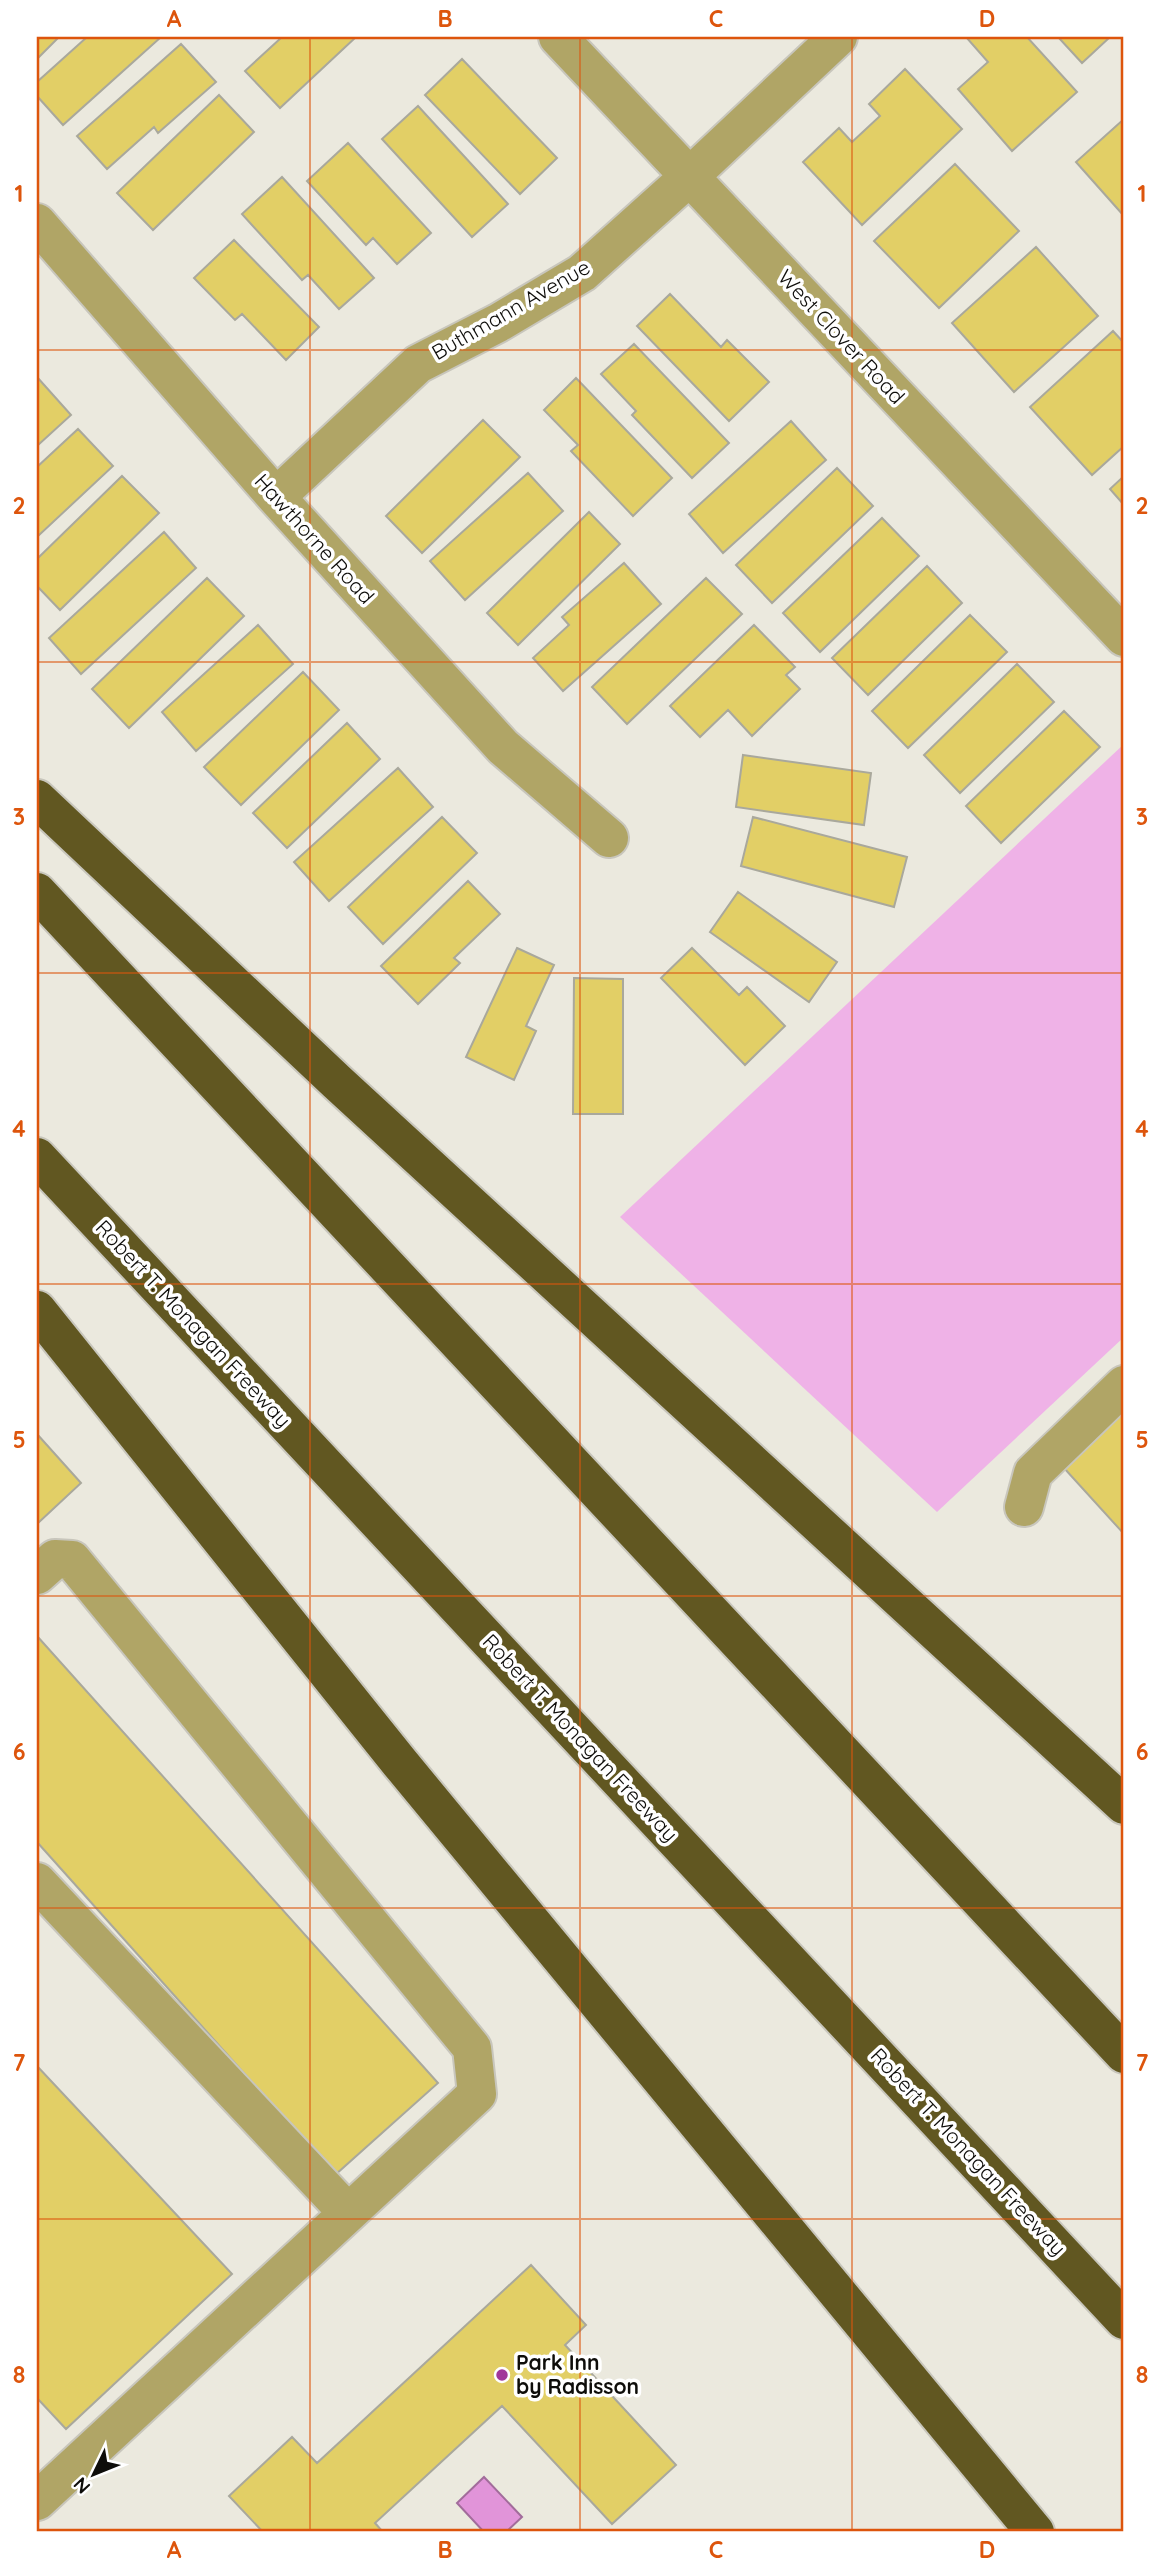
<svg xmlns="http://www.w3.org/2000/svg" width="1161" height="2569" viewBox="0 0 1161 2569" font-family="Quicksand,sans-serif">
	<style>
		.green { fill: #efb2e7 }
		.water { fill: #e194d9; stroke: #a26c9b; stroke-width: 2 }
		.building { fill: #e2cf66; stroke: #a9a89c; stroke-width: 2 }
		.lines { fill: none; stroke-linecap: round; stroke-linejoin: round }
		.minor-casing { stroke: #c8c6bc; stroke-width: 42 }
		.highway-casing { stroke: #c8c6bc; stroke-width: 42 }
		.minor { stroke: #b0a566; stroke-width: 38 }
		.highway { stroke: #615721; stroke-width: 38 }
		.grid { fill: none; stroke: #dd550c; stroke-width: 2; stroke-opacity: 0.55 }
		.poi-dot { fill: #a1379a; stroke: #fff; stroke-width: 2.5 }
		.labels { text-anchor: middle; stroke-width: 7; stroke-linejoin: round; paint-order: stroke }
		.street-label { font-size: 21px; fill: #0e0d0a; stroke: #fff }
		.poi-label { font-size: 21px; font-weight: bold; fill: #0e0d0a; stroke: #fff; text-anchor: start }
		.neatline { fill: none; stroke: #dd550c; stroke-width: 2.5 }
		.grid-label { font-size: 23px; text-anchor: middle; font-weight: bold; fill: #dd550c }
	</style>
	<rect width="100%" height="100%" fill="#ebe9de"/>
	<path class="green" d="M1124 744V1337L937 1512 620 1217Z"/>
	<path class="water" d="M484 2477 522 2517 506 2532H484L457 2503Z"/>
	<path class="building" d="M37 37H59L37 59Z
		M87 37H161L63 125 37 96V82Z
		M282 37H356L280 108 245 71Z
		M966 37H1027L1077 92 1012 151 958 89 988 62Z
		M1058 37H1110L1082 63Z
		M181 44 216 82 158 133 154 127 107 169 77 136Z
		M462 59 557 158 520 194 425 95Z
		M905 69 962 129 862 225 803 162 839 128 852 142 880 116 869 104Z
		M219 95 254 132 153 230 117 193Z
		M418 106 508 204 472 237 382 139Z
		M1124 119V216L1076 162Z
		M348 143 431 233 397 264 373 238 366 245 307 181Z
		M955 164 1019 231 939 308 874 241Z
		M282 177 374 278 339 309 308 275 302 280 242 214Z
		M234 240 319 327 286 360 242 314 235 320 194 278Z
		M1036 247 1098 316 1014 392 952 323Z
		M670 294 721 347 727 340 769 382 729 421 637 326Z
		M1113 331 1124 343V446L1092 475 1030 407Z
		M634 344 729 443 692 478 632 415 636 411 601 374Z
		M37 377 71 415 37 446Z
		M576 378 672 478 633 516 571 451 578 445 544 410Z
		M483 420 520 457 422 553 386 516Z
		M791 421 826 460 723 553 689 514Z
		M78 429 113 466 37 537V467Z
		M837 468 873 506 772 603 736 565Z
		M528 473 563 511 465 600 430 561Z
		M122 476 159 513 60 610 37 586V559Z
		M1124 476V505L1110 489Z
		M589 512 620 544 518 645 487 613Z
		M882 518 919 556 820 652 783 613Z
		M164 532 196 568 81 674 49 638Z
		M624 563 661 604 563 691 533 658 569 625 562 617Z
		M927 566 962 603 868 695 832 658Z
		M207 578 244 616 129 728 92 689Z
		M706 578 742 614 627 724 592 687Z
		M970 615 1007 652 908 748 872 711Z
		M258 625 293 664 196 751 162 712Z
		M754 625 795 667 786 675 800 689 752 736 728 710 700 737 670 706Z
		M1017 664 1054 702 960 793 924 755Z
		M303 672 339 710 241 805 204 767Z
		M1064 711 1100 747 1001 843 966 806Z
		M347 723 380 759 287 848 253 813Z
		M743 755 871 773 864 825 736 807Z
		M398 768 433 807 329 901 294 862Z
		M442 817 477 853 383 944 348 907Z
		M753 817 907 857 894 907 741 866Z
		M468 881 500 914 454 958 460 963 418 1004 381 966Z
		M738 892 837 962 809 1002 710 932Z
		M517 948 554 965 526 1026 536 1031 514 1080 466 1057Z
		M692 948 739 995 747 987 785 1026 745 1065 661 978Z
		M574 978 623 979V1114H573Z
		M1124 1393V1534L1054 1457Z
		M37 1434 81 1483 37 1524Z
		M37 1636 438 2083 335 2175 37 1842Z
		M37 2066 232 2274 66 2429 37 2398Z
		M531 2265 586 2325 565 2345 676 2465 612 2524 502 2406 375 2523 383 2532H263L229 2496 292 2437 317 2463Z"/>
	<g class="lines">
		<defs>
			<path id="minor" d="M558 37 1124 637
				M37 223 276 497 503 747 609 838
				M276 497 418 364 498 323 582 273 689 177 838 37
				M1024 1507 1033 1473 1124 1385
				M37 1575 55 1559 72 1560 472 2048 477 2094 37 2501
				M37 1882 348 2213"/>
			<path id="highway" d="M37 799 337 1082 1124 1805
				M37 892 1124 2054
				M37 1157 1124 2320
				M37 1310 400 1763 1035 2532"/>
		</defs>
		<use href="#minor" class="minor-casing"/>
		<use href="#highway" class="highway-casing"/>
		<use href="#minor" class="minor"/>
		<use href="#highway" class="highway"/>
	</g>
	<path class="grid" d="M310 37V2532M580 37V2532M852 37V2532M37 350H1124M37 662H1124M37 973H1124M37 1284H1124M37 1596H1124M37 1908H1124M37 2219H1124"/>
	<circle class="poi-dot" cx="502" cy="2375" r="7"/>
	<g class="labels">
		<g class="street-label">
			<text transform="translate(511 310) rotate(-30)" y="7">Buthmann Avenue</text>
			<text transform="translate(841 337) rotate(47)" y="7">West Clover Road</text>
			<text transform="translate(314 539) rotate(48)" y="7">Hawthorne Road</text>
			<text transform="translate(193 1324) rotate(47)" y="7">Robert T. Monagan Freeway</text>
			<text transform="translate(580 1738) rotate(47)" y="7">Robert T. Monagan Freeway</text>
			<text transform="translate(968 2152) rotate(47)" y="7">Robert T. Monagan Freeway</text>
		</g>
		<g class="poi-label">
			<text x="516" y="2370">Park Inn<tspan x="516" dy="24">by Radisson</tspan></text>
		</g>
	</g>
	<rect width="1161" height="2569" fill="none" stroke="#ffffff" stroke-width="77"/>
	<g transform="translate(94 2474) rotate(227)" stroke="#ffffff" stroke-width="5" paint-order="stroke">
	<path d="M0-5L12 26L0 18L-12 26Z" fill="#0e0d0a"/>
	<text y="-10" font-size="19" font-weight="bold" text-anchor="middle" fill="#0e0d0a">N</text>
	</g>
	<rect x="38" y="38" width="1084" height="2492" class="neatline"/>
	<g class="grid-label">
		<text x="174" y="27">A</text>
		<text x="445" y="27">B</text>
		<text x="716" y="27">C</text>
		<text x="987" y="27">D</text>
		<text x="19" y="202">1</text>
		<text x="1142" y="202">1</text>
		<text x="19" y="514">2</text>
		<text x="1142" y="514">2</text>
		<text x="19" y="825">3</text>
		<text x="1142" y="825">3</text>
		<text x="19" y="1137">4</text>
		<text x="1142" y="1137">4</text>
		<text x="19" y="1448">5</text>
		<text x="1142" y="1448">5</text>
		<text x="19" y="1760">6</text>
		<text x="1142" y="1760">6</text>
		<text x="19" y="2071">7</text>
		<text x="1142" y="2071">7</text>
		<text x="19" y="2383">8</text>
		<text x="1142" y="2383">8</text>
		<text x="174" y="2558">A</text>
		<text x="445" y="2558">B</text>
		<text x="716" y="2558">C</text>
		<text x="987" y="2558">D</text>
	</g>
</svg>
